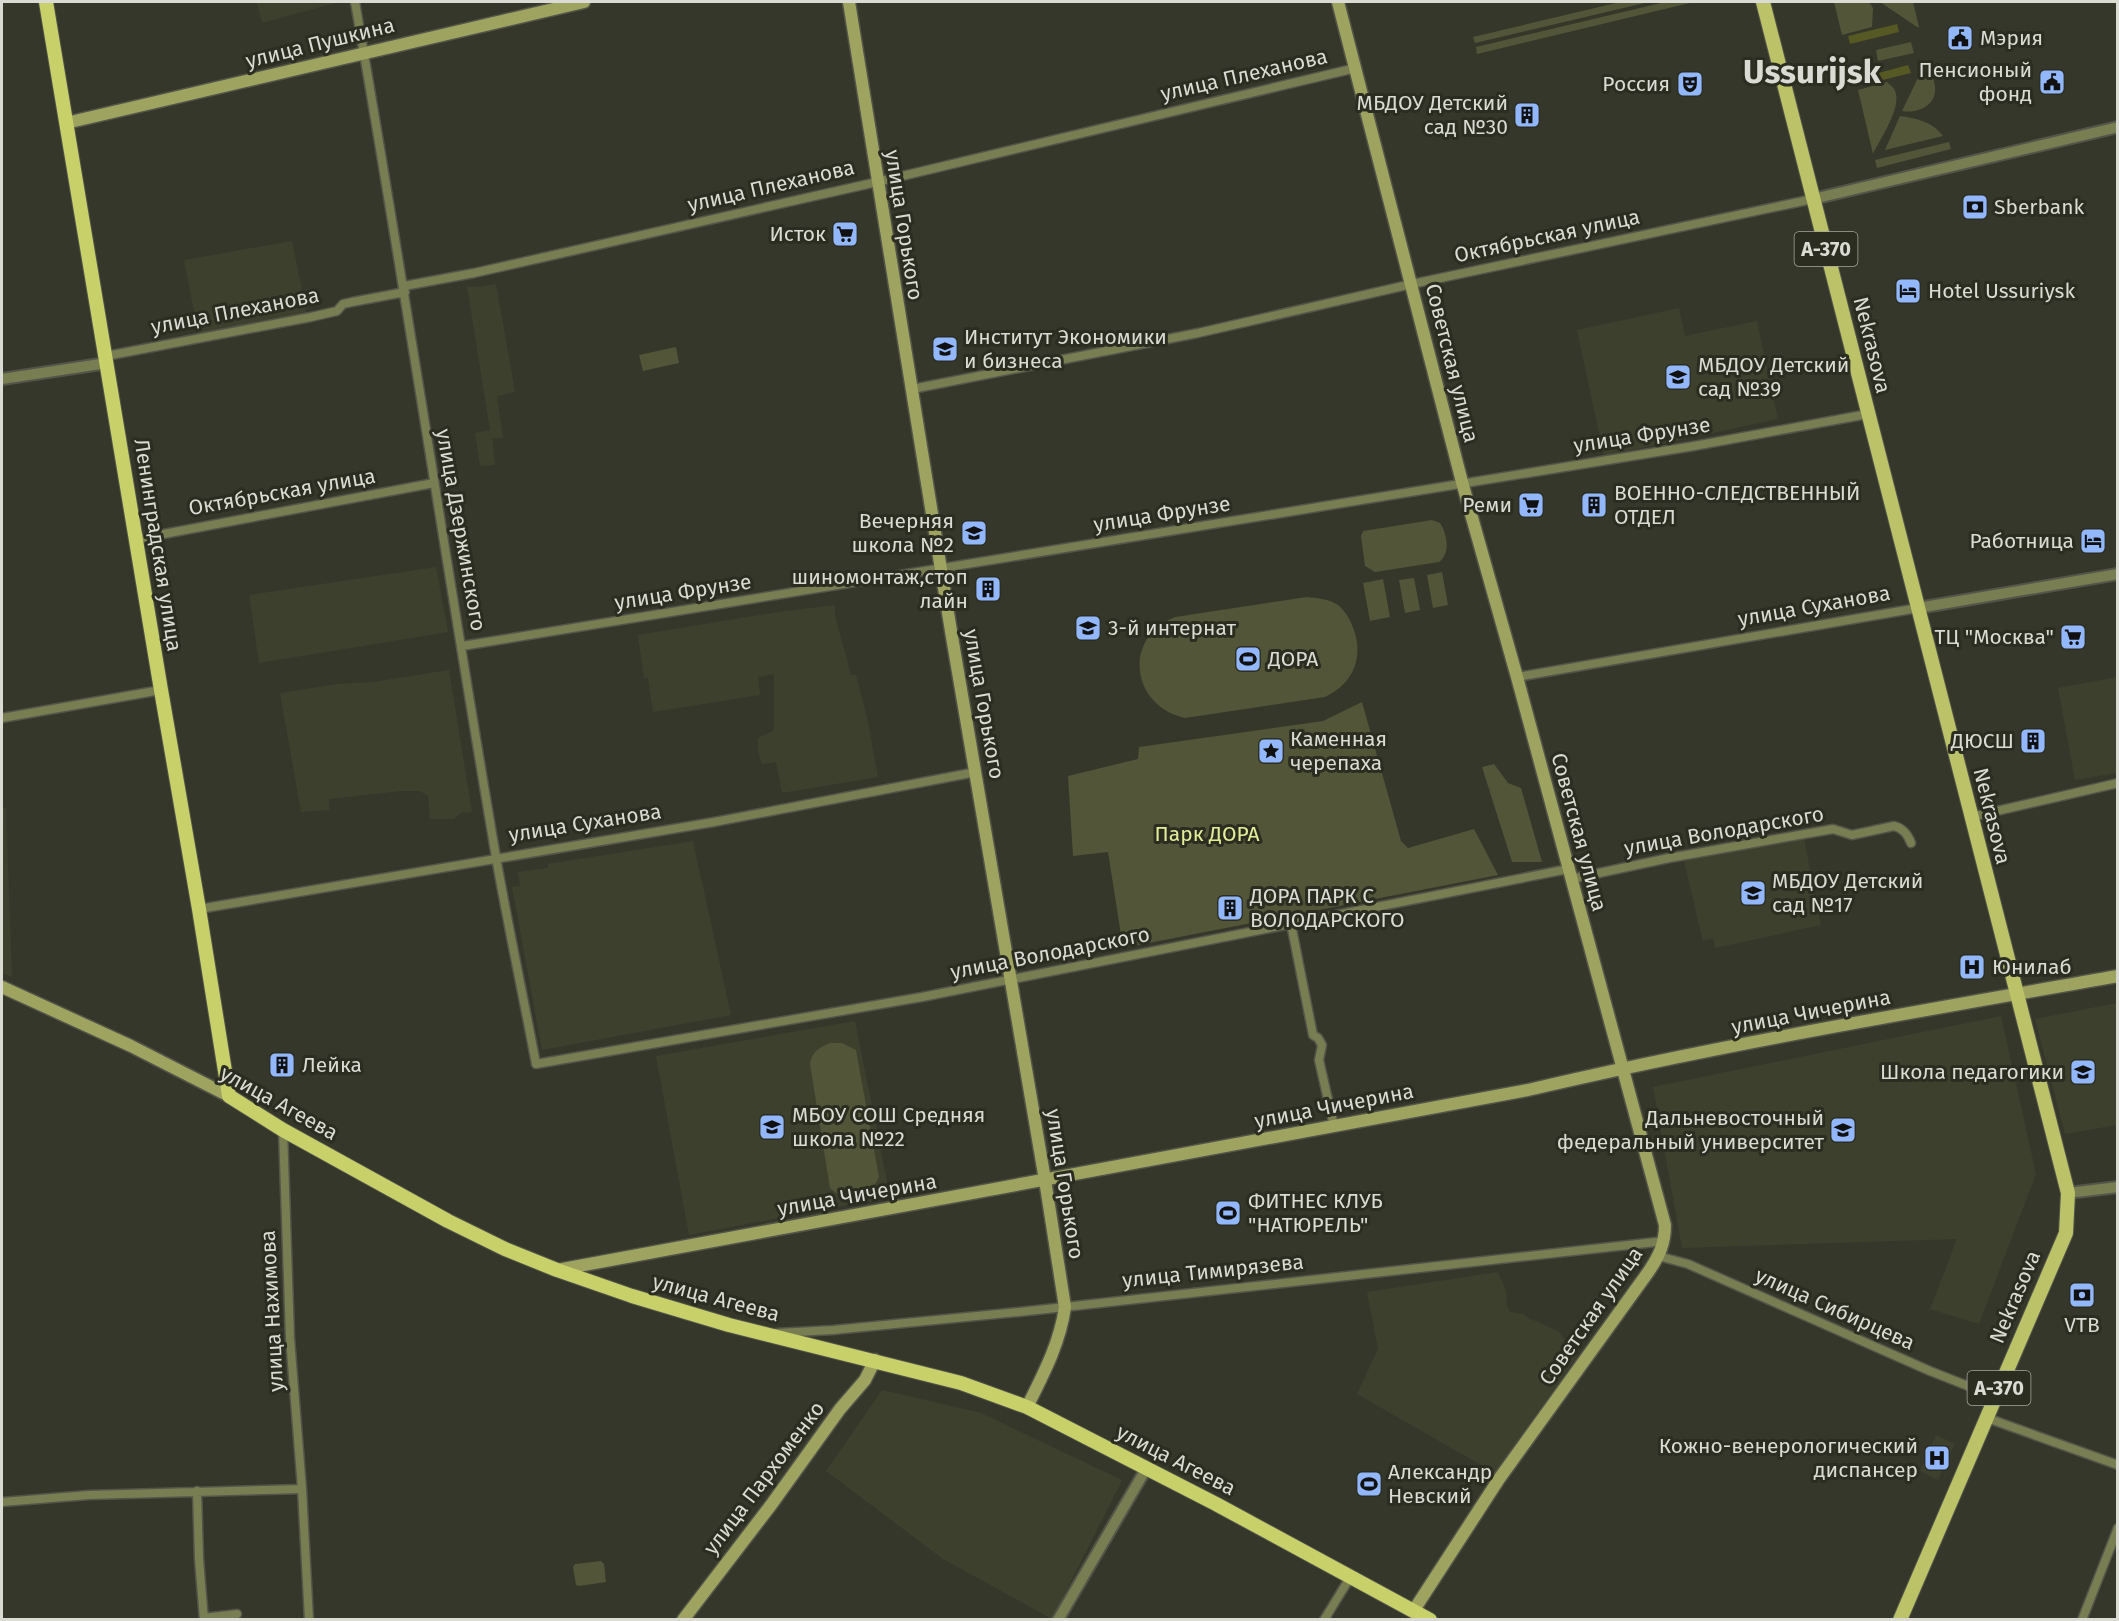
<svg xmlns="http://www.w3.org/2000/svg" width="2119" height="1621" viewBox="0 0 2119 1621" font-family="'Fira Sans',sans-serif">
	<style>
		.built { fill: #3e402e }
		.green { fill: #525537 }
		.water { fill: #565923 }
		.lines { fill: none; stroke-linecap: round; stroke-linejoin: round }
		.minor-casing { stroke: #535549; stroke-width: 11 }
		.tertiary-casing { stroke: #535549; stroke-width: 14 }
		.secondary-casing { stroke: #535549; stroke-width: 15 }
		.primary-casing { stroke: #535549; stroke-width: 16 }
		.trunk-casing { stroke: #535549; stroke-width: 16 }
		.minor { stroke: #797d52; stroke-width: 8 }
		.tertiary { stroke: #797d52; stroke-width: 10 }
		.secondary { stroke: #9ea45f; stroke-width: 12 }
		.primary { stroke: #bbc267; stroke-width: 14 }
		.trunk { stroke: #c8d06a; stroke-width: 14 }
		.labels { text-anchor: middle; stroke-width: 6; stroke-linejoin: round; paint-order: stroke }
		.shield { fill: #2b2d21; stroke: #a6a79e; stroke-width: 1.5 }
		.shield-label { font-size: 20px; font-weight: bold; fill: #dadbd3 }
		.poi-label { font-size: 21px; fill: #dadbd3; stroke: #2b2d21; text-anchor: start }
		.street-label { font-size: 21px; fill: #dadbd3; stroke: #2b2d21 }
		.park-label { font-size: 21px; fill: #e4ec98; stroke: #2b2d21 }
		.town-label { font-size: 33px; font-weight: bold; fill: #dadbd3; stroke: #2b2d21 }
	</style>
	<rect width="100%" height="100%" fill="#35372b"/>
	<path class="built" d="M257 2H339L262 23Z
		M292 241 307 315 199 337 184 260Z
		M496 284 515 392 497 396 503 438H492L495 465 480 466 475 433 490 430 467 286 479 287Z
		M1679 308 1685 336 1757 321 1778 419 1604 456 1577 330Z
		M436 567 448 632 259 663 249 595Z
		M835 605V616L851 675H856L867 717 878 777 782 793 776 762 762 764 758 752V738L774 730V674L758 677 760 695 653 712 648 678H644L638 635 778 612Z
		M449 670 472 812 461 813 454 819H430L428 796 420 791H401L329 799V810L301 812 280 693 338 684 373 682Z
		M2117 677V773L2075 780 2058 688Z
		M2 807 6 808 12 977 2 973Z
		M1804 839 1821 925 1715 948 1713 938 1703 941 1684 861Z
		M693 841 731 1015 542 1050 512 887 520 886 518 872 548 868V864Z
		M2117 1003V1125L2065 1134 2035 1019Z
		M2001 1016 2036 1174 1979 1324 1930 1309 1957 1239 1682 1248 1653 1087Z
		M855 1021 890 1197 689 1235 656 1056Z
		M1498 1272 1506 1291 1507 1306 1510 1312 1523 1314 1526 1317 1558 1331 1578 1355 1495 1473 1357 1394 1378 1349 1367 1292Z
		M882 1390 981 1413 1122 1480 1052 1619 943 1559 826 1471Z
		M1936 1435 1955 1444 1938 1480 1920 1471Z"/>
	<path class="green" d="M1620 2H1649L1475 43 1473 37Z
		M1665 2H1694L1477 54 1476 47Z
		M1834 2H1869L1873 8 1872 27 1842 35Z
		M1880 2H1913L1919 27H1917Z
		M1911 42 1914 53 1878 61 1876 50Z
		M1927 59C1930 68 1934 78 1935 87 1937 106 1917 114 1902 111Z
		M1887 82C1888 83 1894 88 1894 89 1904 105 1880 139 1873 154L1858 90Z
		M1900 116C1916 118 1933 122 1943 136L1885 150Z
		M1949 142 1951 149 1877 168 1875 160Z
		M676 347 679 363 643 371 639 355Z
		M1432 520 1440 523C1447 533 1451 554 1439 562L1375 572 1365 566 1361 536 1363 531Z
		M1442 572 1448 605 1433 608 1427 575Z
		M1414 578 1420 610 1405 613 1399 580Z
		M1383 579 1390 617 1370 621 1363 583Z
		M1307 597C1317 598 1329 599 1338 605 1346 611 1352 623 1355 633 1363 661 1351 685 1325 697L1185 718C1131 706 1122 638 1175 617Z
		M1362 702 1401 841 1408 848 1474 829 1498 875 1123 948 1108 852 1073 856 1068 776 1138 759 1139 747 1323 721Z
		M1494 764 1508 783 1521 788 1542 862H1512L1482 767Z
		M830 1043H842L856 1050 879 1177C871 1197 846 1204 830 1188L810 1064C812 1051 819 1048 830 1043Z
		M601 1561 604 1564 606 1582 579 1586 576 1585 573 1567 575 1564Z"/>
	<path class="water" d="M1897 24 1899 32 1850 44 1848 36Z
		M1908 65 1911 73 1862 85 1860 78Z"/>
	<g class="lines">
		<defs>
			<path id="minor" d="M355 2C405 286 447 572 496 857 508 926 523 995 536 1064L922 997 1568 869
				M404 286 474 273 877 182 1356 68
				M106 356 311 317 337 311 343 304 352 302 405 292
				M912 389 1198 333 1412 284 1813 199
				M137 539 434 483
				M462 646 1694 446 1868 414
				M1517 677 1918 608
				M2 718 161 690
				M1971 817 2118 783
				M1571 879 1669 858 1833 829 1852 835 1894 826C1903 828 1908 835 1911 843
				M199 909 714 822 976 772
				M1291 924 1313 1035 1318 1038 1322 1045 1319 1060 1334 1126
				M283 1130 290 1338 302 1489 309 1620
				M1658 1256 1688 1264 1930 1371 1996 1397
				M777 1333 833 1330 1019 1312 1665 1241
				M1987 1418 2118 1465
				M197 1491 199 1559 204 1620
				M2 1502 89 1495 302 1489
				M204 1618 237 1614
				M1324 1620 1351 1576
				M2082 1620 2118 1528"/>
			<path id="tertiary" d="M1813 199 2118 127
				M2 379 107 363
				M1918 608 2118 574
				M2068 1193 2118 1187
				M1058 1620 1146 1469"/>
			<path id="secondary" d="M849 2 951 631 1045 1180 1065 1307C1060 1343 1043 1375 1027 1407
				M1338 2 1462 482 1517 677 1665 1225C1665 1244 1659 1256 1649 1271L1499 1479 1414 1610
				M66 123C239 84 411 41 584 2
				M2 987 131 1046 229 1096
				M557 1270 1528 1090C1723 1044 1921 1011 2118 976
				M683 1620 771 1505 840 1409 865 1380 875 1360"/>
			<path id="primary" d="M1763 2 2068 1193 2066 1233 1900 1620"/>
			<path id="trunk" d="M46 2 161 690 199 909 229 1096 283 1130 448 1221 505 1249 557 1270 632 1296 729 1325 961 1383 1027 1407 1216 1504 1430 1620"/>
		</defs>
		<use href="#minor" class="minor-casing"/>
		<use href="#tertiary" class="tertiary-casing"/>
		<use href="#secondary" class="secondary-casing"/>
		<use href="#primary" class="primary-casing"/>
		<use href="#trunk" class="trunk-casing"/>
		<use href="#minor" class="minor"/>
		<use href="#tertiary" class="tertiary"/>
		<use href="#secondary" class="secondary"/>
		<use href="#primary" class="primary"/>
		<use href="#trunk" class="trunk"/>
	</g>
	<defs>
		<symbol id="civic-square" viewBox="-11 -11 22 22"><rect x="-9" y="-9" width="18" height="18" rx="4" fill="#92b7fd" stroke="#2b2d21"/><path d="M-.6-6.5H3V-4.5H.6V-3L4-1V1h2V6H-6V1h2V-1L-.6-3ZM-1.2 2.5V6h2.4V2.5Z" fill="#111"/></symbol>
		<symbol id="theatre-square" viewBox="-11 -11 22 22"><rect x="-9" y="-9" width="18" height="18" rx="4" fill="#92b7fd" stroke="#2b2d21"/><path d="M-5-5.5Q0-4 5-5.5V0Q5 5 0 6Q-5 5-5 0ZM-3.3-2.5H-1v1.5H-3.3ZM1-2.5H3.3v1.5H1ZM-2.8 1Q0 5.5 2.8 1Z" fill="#111"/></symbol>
		<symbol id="building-square" viewBox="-11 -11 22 22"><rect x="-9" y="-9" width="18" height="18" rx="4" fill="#92b7fd" stroke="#2b2d21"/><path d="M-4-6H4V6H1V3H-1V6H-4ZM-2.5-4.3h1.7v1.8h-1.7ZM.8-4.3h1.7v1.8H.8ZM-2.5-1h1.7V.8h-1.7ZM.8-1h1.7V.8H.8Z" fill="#111"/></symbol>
		<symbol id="bank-square" viewBox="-11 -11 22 22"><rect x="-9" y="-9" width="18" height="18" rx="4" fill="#92b7fd" stroke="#2b2d21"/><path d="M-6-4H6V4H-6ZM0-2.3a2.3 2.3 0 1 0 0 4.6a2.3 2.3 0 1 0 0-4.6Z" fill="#111"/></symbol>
		<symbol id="supermarket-square" viewBox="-11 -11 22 22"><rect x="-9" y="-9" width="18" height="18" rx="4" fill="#92b7fd" stroke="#2b2d21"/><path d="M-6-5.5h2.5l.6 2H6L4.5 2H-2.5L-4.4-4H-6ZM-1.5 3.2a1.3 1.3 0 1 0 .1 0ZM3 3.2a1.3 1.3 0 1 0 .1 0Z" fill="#111"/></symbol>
		<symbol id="hotel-square" viewBox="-11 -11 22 22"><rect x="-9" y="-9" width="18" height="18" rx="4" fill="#92b7fd" stroke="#2b2d21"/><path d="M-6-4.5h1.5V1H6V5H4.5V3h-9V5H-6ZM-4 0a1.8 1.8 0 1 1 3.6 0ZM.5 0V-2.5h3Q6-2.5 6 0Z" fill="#111"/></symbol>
		<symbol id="university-square" viewBox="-11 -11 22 22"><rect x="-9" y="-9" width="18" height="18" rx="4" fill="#92b7fd" stroke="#2b2d21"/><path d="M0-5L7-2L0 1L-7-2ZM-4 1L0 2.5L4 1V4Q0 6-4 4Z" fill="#111"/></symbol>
		<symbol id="school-square" viewBox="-11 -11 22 22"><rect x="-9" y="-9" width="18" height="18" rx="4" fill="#92b7fd" stroke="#2b2d21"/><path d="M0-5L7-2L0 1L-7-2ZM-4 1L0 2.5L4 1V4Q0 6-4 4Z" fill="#111"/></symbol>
		<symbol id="stadium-square" viewBox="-11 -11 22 22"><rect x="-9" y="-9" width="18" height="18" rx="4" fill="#92b7fd" stroke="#2b2d21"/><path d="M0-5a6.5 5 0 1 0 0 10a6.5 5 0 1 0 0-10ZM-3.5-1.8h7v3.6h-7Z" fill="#111"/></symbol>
		<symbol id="sight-square" viewBox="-11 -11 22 22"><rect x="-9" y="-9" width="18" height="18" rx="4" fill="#92b7fd" stroke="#2b2d21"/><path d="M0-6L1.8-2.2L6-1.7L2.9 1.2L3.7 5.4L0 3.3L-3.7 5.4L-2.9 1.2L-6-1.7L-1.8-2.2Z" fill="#111"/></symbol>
		<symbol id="hospital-square" viewBox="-11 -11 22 22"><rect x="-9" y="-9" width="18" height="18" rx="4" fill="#92b7fd" stroke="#2b2d21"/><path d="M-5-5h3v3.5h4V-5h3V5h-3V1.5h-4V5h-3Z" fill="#111"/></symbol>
	</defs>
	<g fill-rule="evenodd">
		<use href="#civic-square" x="1945" y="23" width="30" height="30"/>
		<use href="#civic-square" x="2037" y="67" width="30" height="30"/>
		<use href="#theatre-square" x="1675" y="69" width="30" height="30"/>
		<use href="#building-square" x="1512" y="100" width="30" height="30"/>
		<use href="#bank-square" x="1960" y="192" width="30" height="30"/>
		<use href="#supermarket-square" x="830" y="219" width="30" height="30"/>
		<use href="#hotel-square" x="1893" y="276" width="30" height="30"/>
		<use href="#university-square" x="930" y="334" width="30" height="30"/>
		<use href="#school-square" x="1663" y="362" width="30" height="30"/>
		<use href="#supermarket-square" x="1516" y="490" width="30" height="30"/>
		<use href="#building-square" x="1579" y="490" width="30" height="30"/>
		<use href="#school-square" x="959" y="518" width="30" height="30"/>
		<use href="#hotel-square" x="2078" y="526" width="30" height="30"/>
		<use href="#building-square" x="973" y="574" width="30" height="30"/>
		<use href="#school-square" x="1073" y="613" width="30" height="30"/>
		<use href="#supermarket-square" x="2058" y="622" width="30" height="30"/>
		<use href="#stadium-square" x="1233" y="644" width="30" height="30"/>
		<use href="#building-square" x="2018" y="726" width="30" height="30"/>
		<use href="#sight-square" x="1256" y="736" width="30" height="30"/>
		<use href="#school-square" x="1738" y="878" width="30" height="30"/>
		<use href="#building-square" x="1215" y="893" width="30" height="30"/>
		<use href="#hospital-square" x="1957" y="952" width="30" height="30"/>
		<use href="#building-square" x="267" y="1050" width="30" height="30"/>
		<use href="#university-square" x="2068" y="1057" width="30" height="30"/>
		<use href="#school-square" x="757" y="1112" width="30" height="30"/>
		<use href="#university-square" x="1828" y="1115" width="30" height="30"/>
		<use href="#stadium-square" x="1213" y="1198" width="30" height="30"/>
		<use href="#bank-square" x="2067" y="1280" width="30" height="30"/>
		<use href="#hospital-square" x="1922" y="1443" width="30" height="30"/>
		<use href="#stadium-square" x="1354" y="1469" width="30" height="30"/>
	</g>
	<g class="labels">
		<g class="shield">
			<rect x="1794.5" y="232" width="63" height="34" rx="4.5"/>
			<rect x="1967.5" y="1371" width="63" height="34" rx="4.5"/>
		</g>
		<g class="shield-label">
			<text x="1826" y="256">А-370</text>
			<text x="1999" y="1395">А-370</text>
		</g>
		<g class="poi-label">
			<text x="1980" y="45">Мэрия</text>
			<text x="2032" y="77" text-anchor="end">Пенсионый<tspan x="2032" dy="24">фонд</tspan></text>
			<text x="1670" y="91" text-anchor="end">Россия</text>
			<text x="1508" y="110" text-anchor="end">МБДОУ Детский<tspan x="1508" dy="24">сад №30</tspan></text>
			<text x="1994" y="214">Sberbank</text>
			<text x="826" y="241" text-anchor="end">Исток</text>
			<text x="1928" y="298">Hotel Ussuriysk</text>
			<text x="964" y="344">Институт Экономики<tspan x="964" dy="24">и бизнеса</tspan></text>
			<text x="1698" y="372">МБДОУ Детский<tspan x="1698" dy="24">сад №39</tspan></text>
			<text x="1614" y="500">ВОЕННО-СЛЕДСТВЕННЫЙ<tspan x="1614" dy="24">ОТДЕЛ</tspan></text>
			<text x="1512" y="512" text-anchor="end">Реми</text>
			<text x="954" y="528" text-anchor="end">Вечерняя<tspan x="954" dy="24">школа №2</tspan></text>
			<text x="2074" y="548" text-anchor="end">Работница</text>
			<text x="968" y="584" text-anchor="end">шиномонтаж,стоп<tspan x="968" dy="24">лайн</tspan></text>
			<text x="1108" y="635">3-й интернат</text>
			<text x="2054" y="644" text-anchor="end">ТЦ "Москва"</text>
			<text x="1268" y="666">ДОРА</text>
			<text x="1290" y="746">Каменная<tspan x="1290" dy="24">черепаха</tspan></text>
			<text x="2014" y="748" text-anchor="end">ДЮСШ</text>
			<text x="1772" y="888">МБДОУ Детский<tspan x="1772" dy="24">сад №17</tspan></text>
			<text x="1250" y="903">ДОРА ПАРК С<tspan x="1250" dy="24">ВОЛОДАРСКОГО</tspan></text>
			<text x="1992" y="974">Юнилаб</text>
			<text x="302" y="1072">Лейка</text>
			<text x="2064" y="1079" text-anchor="end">Школа педагогики</text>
			<text x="792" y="1122">МБОУ СОШ Средняя<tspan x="792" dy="24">школа №22</tspan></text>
			<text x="1824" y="1125" text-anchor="end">Дальневосточный<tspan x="1824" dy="24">федеральный университет</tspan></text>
			<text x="1248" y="1208">ФИТНЕС КЛУБ<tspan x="1248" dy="24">"НАТЮРЕЛЬ"</tspan></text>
			<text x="2082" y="1332" text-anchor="middle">VTB</text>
			<text x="1918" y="1453" text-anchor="end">Кожно-венерологический<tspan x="1918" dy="24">диспансер</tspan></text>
			<text x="1388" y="1479">Александр<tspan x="1388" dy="24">Невский</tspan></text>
		</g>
		<g class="street-label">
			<text transform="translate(320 43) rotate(-14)" y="7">улица Пушкина</text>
			<text transform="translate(1244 75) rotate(-13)" y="7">улица Плеханова</text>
			<text transform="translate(771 186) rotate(-13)" y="7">улица Плеханова</text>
			<text transform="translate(904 225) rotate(81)" y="7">улица Горького</text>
			<text transform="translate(1547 236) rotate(-12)" y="7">Октябрьская улица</text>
			<text transform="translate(235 311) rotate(-11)" y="7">улица Плеханова</text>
			<text transform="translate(1872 345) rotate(76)" y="7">Nekrasova</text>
			<text transform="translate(1452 363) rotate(76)" y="7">Советская улица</text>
			<text transform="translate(1642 435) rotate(-9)" y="7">улица Фрунзе</text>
			<text transform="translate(282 492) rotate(-10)" y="7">Октябрьская улица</text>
			<text transform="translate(1162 514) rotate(-9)" y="7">улица Фрунзе</text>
			<text transform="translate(461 530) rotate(80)" y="7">улица Дзержинского</text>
			<text transform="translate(158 545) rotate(81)" y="7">Ленинградская улица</text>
			<text transform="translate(683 592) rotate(-9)" y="7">улица Фрунзе</text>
			<text transform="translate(1814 606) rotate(-10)" y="7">улица Суханова</text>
			<text transform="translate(984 704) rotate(80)" y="7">улица Горького</text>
			<text transform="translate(1992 816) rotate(76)" y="7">Nekrasova</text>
			<text transform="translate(585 823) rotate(-9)" y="7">улица Суханова</text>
			<text transform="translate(1724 831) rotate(-10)" y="7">улица Володарского</text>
			<text transform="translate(1579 832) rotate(75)" y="7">Советская улица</text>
			<text transform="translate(1050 953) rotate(-11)" y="7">улица Володарского</text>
			<text transform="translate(1811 1012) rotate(-11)" y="7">улица Чичерина</text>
			<text transform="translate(279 1103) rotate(29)" y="7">улица Агеева</text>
			<text transform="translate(1334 1106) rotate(-11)" y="7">улица Чичерина</text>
			<text transform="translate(1065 1184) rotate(81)" y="7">улица Горького</text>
			<text transform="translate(857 1195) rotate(-10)" y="7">улица Чичерина</text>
			<text transform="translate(1213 1271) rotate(-6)" y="7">улица Тимирязева</text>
			<text transform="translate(2015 1297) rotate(-67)" y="7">Nekrasova</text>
			<text transform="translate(716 1298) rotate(15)" y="7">улица Агеева</text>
			<text transform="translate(1835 1309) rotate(24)" y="7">улица Сибирцева</text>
			<text transform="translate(272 1311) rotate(-93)" y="7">улица Нахимова</text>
			<text transform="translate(1591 1316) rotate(-55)" y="7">Советская улица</text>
			<text transform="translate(1176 1460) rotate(27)" y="7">улица Агеева</text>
			<text transform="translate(764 1478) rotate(-53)" y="7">улица Пархоменко</text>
		</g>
		<g class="park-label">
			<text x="1207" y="841">Парк ДОРА</text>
		</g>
		<g class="town-label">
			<text x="1812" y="83">Ussurijsk</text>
		</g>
	</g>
	<rect width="2119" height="1621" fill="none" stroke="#dadbd3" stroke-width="6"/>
</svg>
